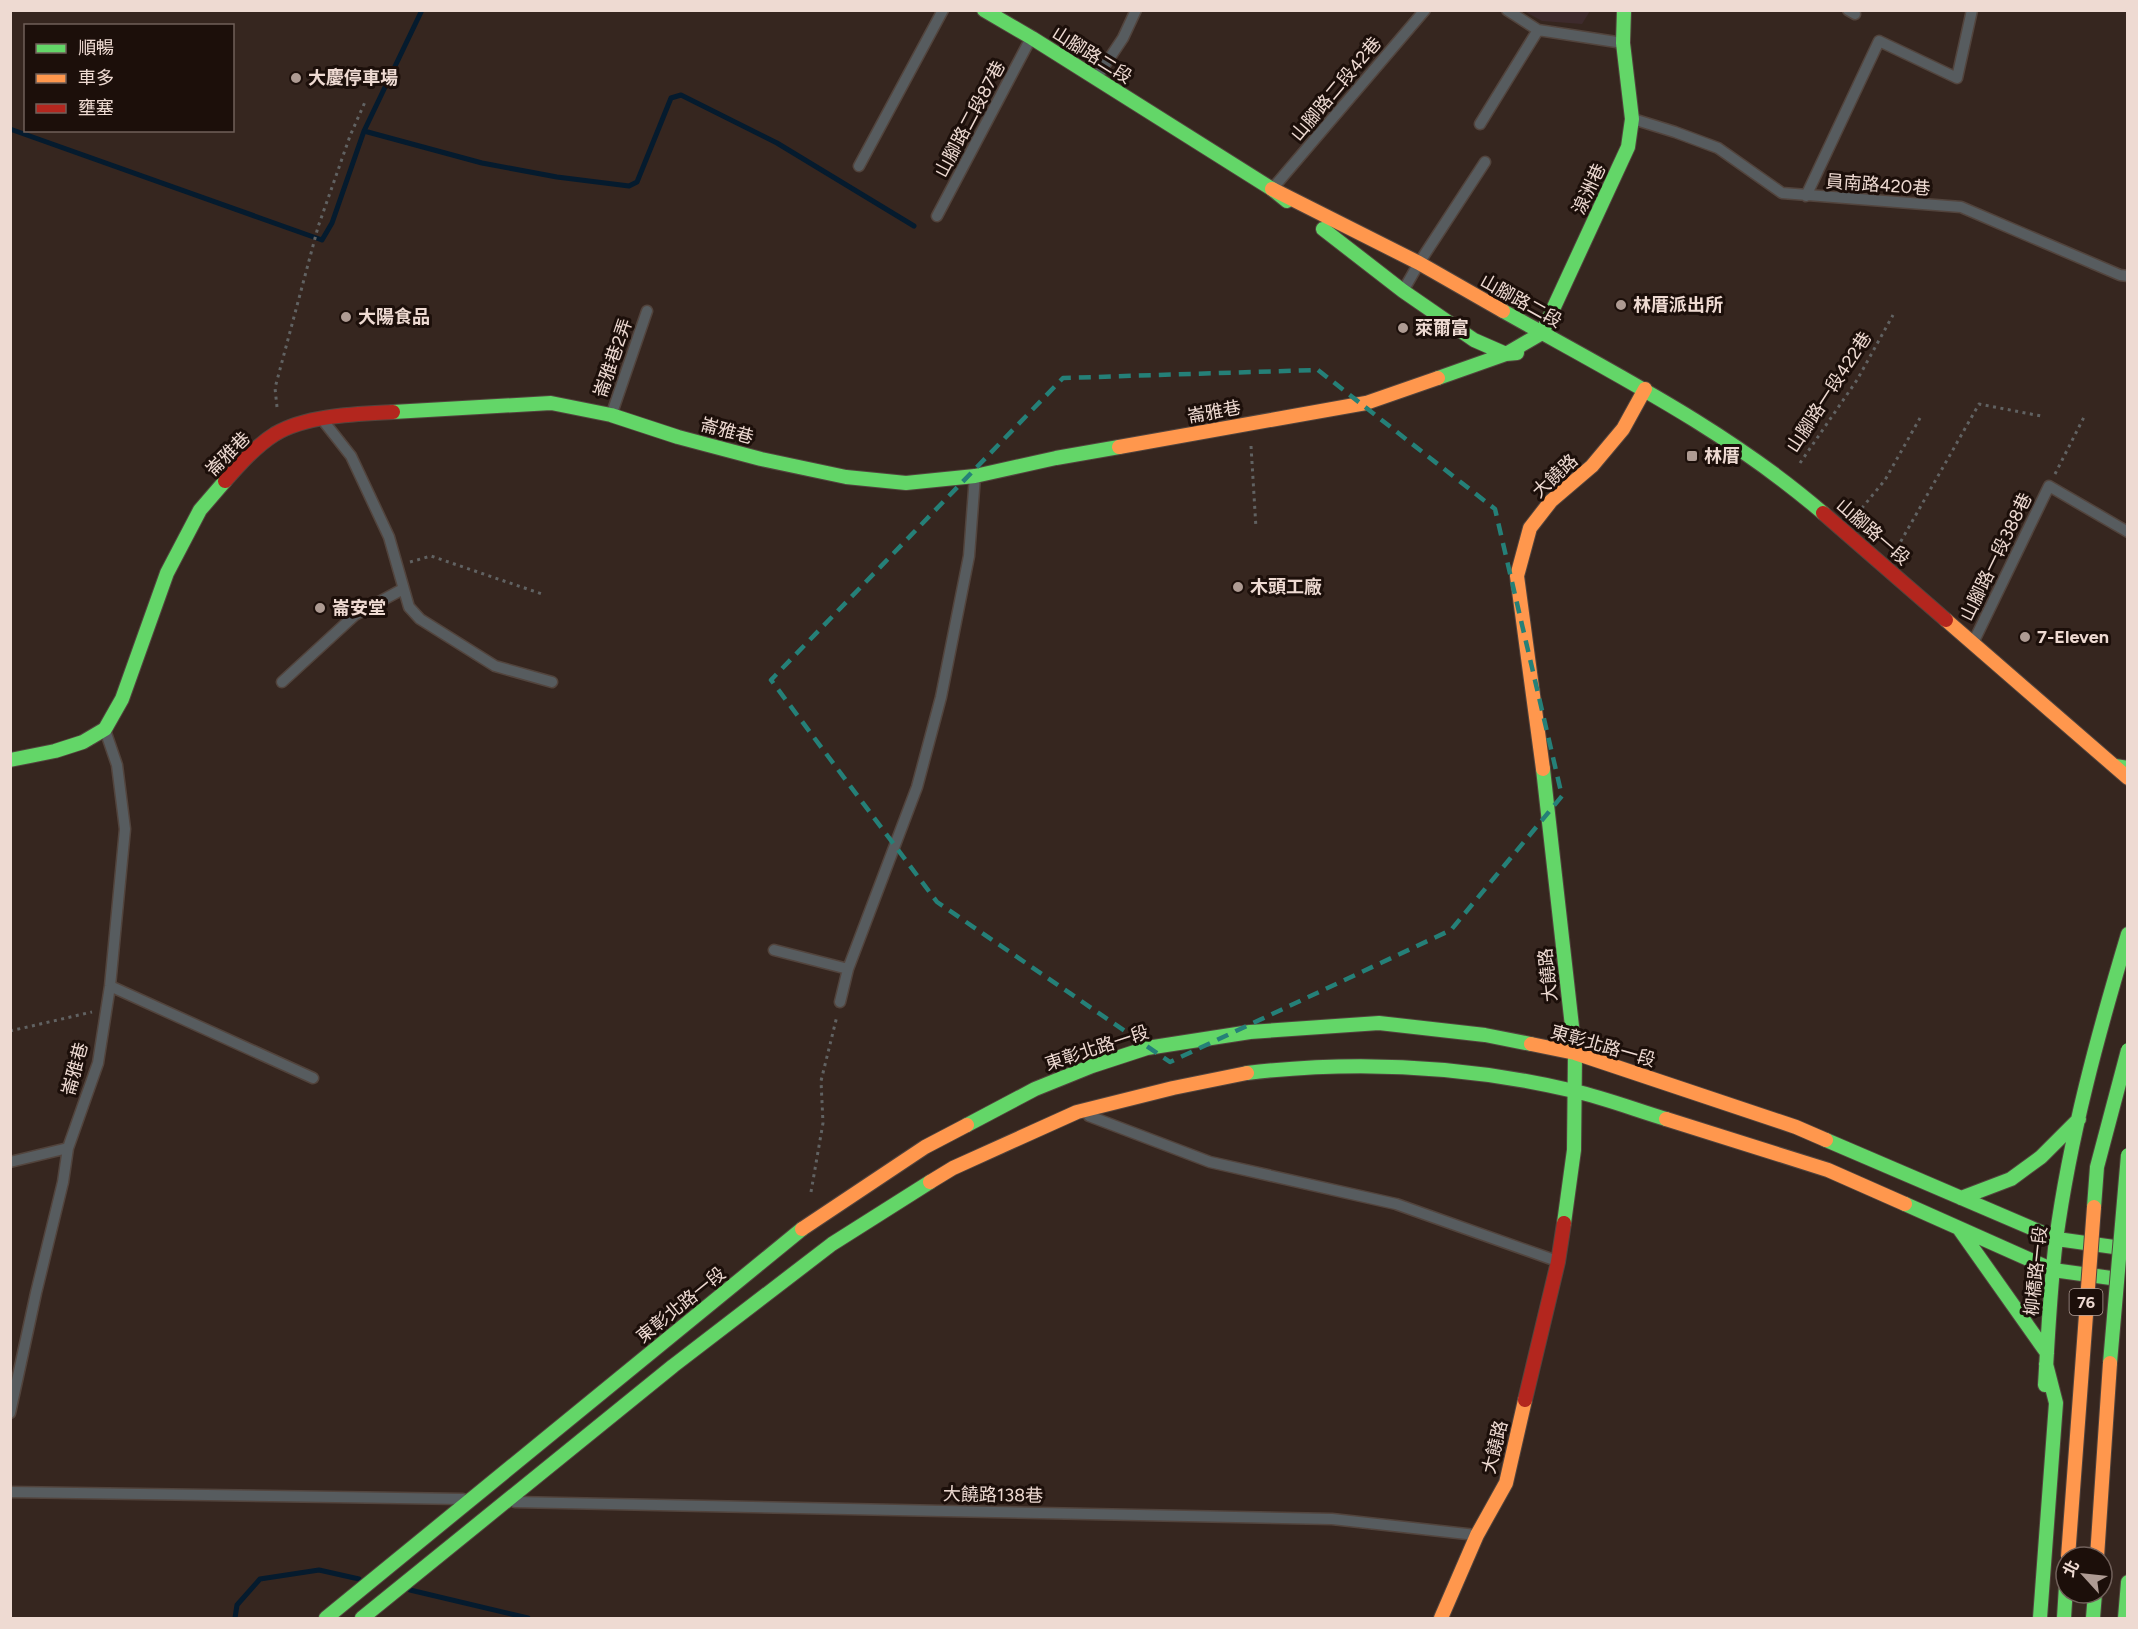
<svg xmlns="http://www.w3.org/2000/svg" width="2138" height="1629" viewBox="0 0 2138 1629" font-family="Figtree,'Noto Sans TC',sans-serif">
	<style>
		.education { fill: #3e2b2d }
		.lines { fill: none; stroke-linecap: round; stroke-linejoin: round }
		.stream { stroke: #051b2e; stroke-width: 5 }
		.lane-casing { stroke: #52443d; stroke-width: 13 }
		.fast-casing { stroke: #52443d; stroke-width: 16 }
		.slow-casing { stroke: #52443d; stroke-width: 16 }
		.jam-casing { stroke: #52443d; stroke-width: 16 }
		.path { stroke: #616262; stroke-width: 3; stroke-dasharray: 3 4.5; stroke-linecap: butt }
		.lane { stroke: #575c5f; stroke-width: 10 }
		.fast { stroke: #63d668; stroke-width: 14 }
		.slow { stroke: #ff974d; stroke-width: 14 }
		.jam { stroke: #b3261e; stroke-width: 14 }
		.fast-bridge-casing { stroke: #52443d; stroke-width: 16; stroke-linecap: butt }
		.slow-bridge-casing { stroke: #52443d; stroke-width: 16; stroke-linecap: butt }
		.fast-bridge { stroke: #63d668; stroke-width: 14 }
		.slow-bridge { stroke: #ff974d; stroke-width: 14 }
		.marked { fill: none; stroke: #258078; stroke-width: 4.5; stroke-dasharray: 12 8; stroke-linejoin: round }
		.poi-dot { fill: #ae9b93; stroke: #1c0f0a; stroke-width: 2 }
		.labels { text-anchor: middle; stroke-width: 6; stroke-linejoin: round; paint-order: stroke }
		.shield { fill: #1c0f0a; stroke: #af9d96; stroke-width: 1.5 }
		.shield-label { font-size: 16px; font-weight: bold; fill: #eedad2 }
		.street-label { font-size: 18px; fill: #eedad2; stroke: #1c0f0a }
		.poi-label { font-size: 18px; font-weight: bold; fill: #eedad2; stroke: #1c0f0a; text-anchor: start }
	</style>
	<rect width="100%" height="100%" fill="#36261f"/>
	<path class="education" d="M1524 11H1590L1582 24 1542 21Z"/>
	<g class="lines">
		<path class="stream" d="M10 129 322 240 332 223 364 131 422 10
			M364 131 482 163 557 177 629 186 637 182 671 98 681 95 777 143 914 226
			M410 1590 528 1618
			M235 1618 237 1605 260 1579 319 1570 359 1579"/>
		<defs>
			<path id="lane" d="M1507 10 1538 30 1623 43
				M1848 10 1855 14
				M1097 77 1123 38 1136 10
				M1633 119 1675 132 1718 148 1782 193 1961 207 2120 275 2128 276
				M1480 124 1538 30
				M859 166 943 10
				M1273 188 1425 10
				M1806 196 1879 41 1957 78 1972 10
				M937 216 1031 38
				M1403 291 1419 263 1485 162
				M612 413 647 311
				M325 423 351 456 389 537 409 607 420 619 495 666 552 682
				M1973 643 2049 486 2128 532
				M282 682 355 615 403 589
				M774 950 848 969
				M110 986 313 1078
				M840 1002 848 969 917 787 941 697 969 556 975 476
				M1089 1116 1210 1162 1396 1204 1557 1261
				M10 1162 68 1148
				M10 1413 36 1293 63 1182 68 1148 98 1063 110 986 125 829 117 765 105 730
				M10 1492 463 1499
				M515 1502 1332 1519 1476 1535"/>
			<path id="fast" d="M984 10 1032 38 1272 189 1287 201
				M1323 229 1403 291 1474 340 1506 354 1517 353
				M1503 311C1613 373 1727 430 1823 513
				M1438 378 1506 354 1542 333 1628 147 1632 119 1623 43 1624 10
				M393 412 551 403 611 415 678 437 761 459 846 477 906 483 975 476 1056 458 1119 447
				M10 760 55 751 83 742 105 729 122 699 167 573 200 510 225 481
				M2115 766 2128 768
				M1543 769 1575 1053 1574 1150 1564 1223
				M1247 1073C1356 1060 1468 1066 1574 1091 1605 1098 1636 1110 1666 1119
				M967 1125 1035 1089 1092 1066 1147 1048 1250 1032 1379 1023 1485 1035 1531 1044
				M1826 1140 2057 1239 2114 1247
				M1961 1198 2011 1179 2041 1157 2079 1119
				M1905 1204 2053 1270 2111 1278
				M1960 1230 2047 1353
				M2045 1385C2048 1337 2050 1288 2056 1240 2070 1136 2098 1034 2128 934
				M326 1618 802 1229
				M362 1618 673 1366 832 1244 930 1182
				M2040 1618 2056 1403 2046 1364
				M2064 1618 2066 1586
				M2093 1618 2095 1593
				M2125 1618 2128 1582"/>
			<path id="slow" d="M1272 189 1419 263 1503 311
				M1119 447 1366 403 1438 378
				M1946 620 2128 778
				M1543 769 1517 576 1530 528 1551 501 1592 466 1623 429 1645 389
				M1531 1044 1575 1053 1796 1127 1826 1140
				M1666 1119 1828 1170 1905 1204
				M930 1182 953 1168 1077 1112 1173 1088 1247 1073
				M802 1229 925 1147 967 1125
				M1441 1618 1477 1535 1506 1483 1525 1400"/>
			<path id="jam" d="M225 481C240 464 256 446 275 434 307 415 357 414 393 412
				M1823 513 1946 620
				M1525 1400 1558 1262 1564 1223"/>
		</defs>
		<use href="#lane" class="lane-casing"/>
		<use href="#fast" class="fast-casing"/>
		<use href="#slow" class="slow-casing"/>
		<use href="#jam" class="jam-casing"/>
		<path class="path" d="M277 407 275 388 318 227 350 136 365 102
			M1251 446 1256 528
			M1800 463 1857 380 1893 315
			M2055 474 2084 417
			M1857 514 1885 480 1920 418
			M1897 548 1979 404 2041 416
			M410 562 431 556 542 594
			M10 1031 92 1012
			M811 1192 823 1123 821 1081 837 1016"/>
		<use href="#lane" class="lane"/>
		<use href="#fast" class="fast"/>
		<use href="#slow" class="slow"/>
		<use href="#jam" class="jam"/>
		<defs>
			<path id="fast-bridge" d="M2094 1207 2097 1167 2128 1050
				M2110 1363 2128 1155"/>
			<path id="slow-bridge" d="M2068 1557 2094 1207
				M2097 1557 2110 1363"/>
		</defs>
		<use href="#fast-bridge" class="fast-bridge-casing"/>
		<use href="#slow-bridge" class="slow-bridge-casing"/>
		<use href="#fast-bridge" class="fast-bridge"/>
		<use href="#slow-bridge" class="slow-bridge"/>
	</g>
	<path class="marked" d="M1318 370 1495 509 1562 796 1451 930 1170 1062 937 902 771 680 1063 378Z"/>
	<g class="poi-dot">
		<circle cx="296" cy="78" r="6"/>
		<circle cx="1621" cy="305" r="6"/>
		<circle cx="346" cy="317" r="6"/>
		<circle cx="1403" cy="328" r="6"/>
		<rect x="1686" y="450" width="12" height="12" rx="3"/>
		<circle cx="1238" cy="587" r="6"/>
		<circle cx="320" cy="608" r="6"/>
		<circle cx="2025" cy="637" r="6"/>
	</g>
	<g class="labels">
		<rect class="shield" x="2069.5" y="1289" width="33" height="26" rx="4.5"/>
		<g class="shield-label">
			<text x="2086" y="1308">76</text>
		</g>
		<g class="street-label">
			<text transform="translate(1092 55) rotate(32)" y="6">山腳路二段</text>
			<text transform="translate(1336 89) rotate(-50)" y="6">山腳路二段42巷</text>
			<text transform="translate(970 119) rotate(-62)" y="6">山腳路二段87巷</text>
			<text transform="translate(1878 185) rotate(4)" y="6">員南路420巷</text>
			<text transform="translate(1589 189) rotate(-65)" y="6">湶洲巷</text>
			<text transform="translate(1521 301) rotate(29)" y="6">山腳路二段</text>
			<text transform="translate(613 358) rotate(-71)" y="6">崙雅巷2弄</text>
			<text transform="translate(1829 392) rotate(-57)" y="6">山腳路一段422巷</text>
			<text transform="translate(1214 412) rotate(-10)" y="6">崙雅巷</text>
			<text transform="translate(727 431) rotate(15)" y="6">崙雅巷</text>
			<text transform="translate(228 454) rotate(-45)" y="6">崙雅巷</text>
			<text transform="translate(1555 476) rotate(-43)" y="6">大饒路</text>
			<text transform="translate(1873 532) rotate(41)" y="6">山腳路一段</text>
			<text transform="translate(1996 557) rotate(-64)" y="6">山腳路一段388巷</text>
			<text transform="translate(1548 975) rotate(-96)" y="6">大饒路</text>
			<text transform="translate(1603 1046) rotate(16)" y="6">東彰北路一段</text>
			<text transform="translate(1097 1048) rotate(-18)" y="6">東彰北路一段</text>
			<text transform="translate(75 1069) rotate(-75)" y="6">崙雅巷</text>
			<text transform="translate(2036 1271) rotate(-84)" y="6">柳橋路一段</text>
			<text transform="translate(681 1305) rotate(-39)" y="6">東彰北路一段</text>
			<text transform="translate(1495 1447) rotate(-76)" y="6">大饒路</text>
			<text transform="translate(993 1495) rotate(1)" y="6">大饒路138巷</text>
		</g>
		<g class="poi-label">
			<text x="308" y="84">大慶停車場</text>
			<text x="1633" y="311">林厝派出所</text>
			<text x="358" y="323">大陽食品</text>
			<text x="1415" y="334">萊爾富</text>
			<text x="1704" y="462">林厝</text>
			<text x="1250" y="593">木頭工廠</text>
			<text x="332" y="614">崙安堂</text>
			<text x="2037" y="643">7-Eleven</text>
		</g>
	</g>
	<rect width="2138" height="1629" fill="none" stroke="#eedad2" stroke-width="24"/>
	<rect x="24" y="24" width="210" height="108" fill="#1c0f0a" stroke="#70605a" stroke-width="1.5"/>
	<rect x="36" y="44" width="30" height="9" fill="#63d668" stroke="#70605a" stroke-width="1.5"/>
	<text x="78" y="54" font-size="18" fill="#eedad2">順暢</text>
	<rect x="36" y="74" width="30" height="9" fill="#ff974d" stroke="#70605a" stroke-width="1.5"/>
	<text x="78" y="84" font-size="18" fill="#eedad2">車多</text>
	<rect x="36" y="104" width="30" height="9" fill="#b3261e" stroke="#70605a" stroke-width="1.5"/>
	<text x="78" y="114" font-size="18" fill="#eedad2">壅塞</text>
	<g transform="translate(2084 1575) rotate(297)"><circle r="28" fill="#1c0f0a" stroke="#70605a" stroke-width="1.5"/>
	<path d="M0-4.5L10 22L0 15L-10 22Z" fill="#ae9b93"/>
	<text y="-9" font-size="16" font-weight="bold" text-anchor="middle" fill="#eedad2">北</text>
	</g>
</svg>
